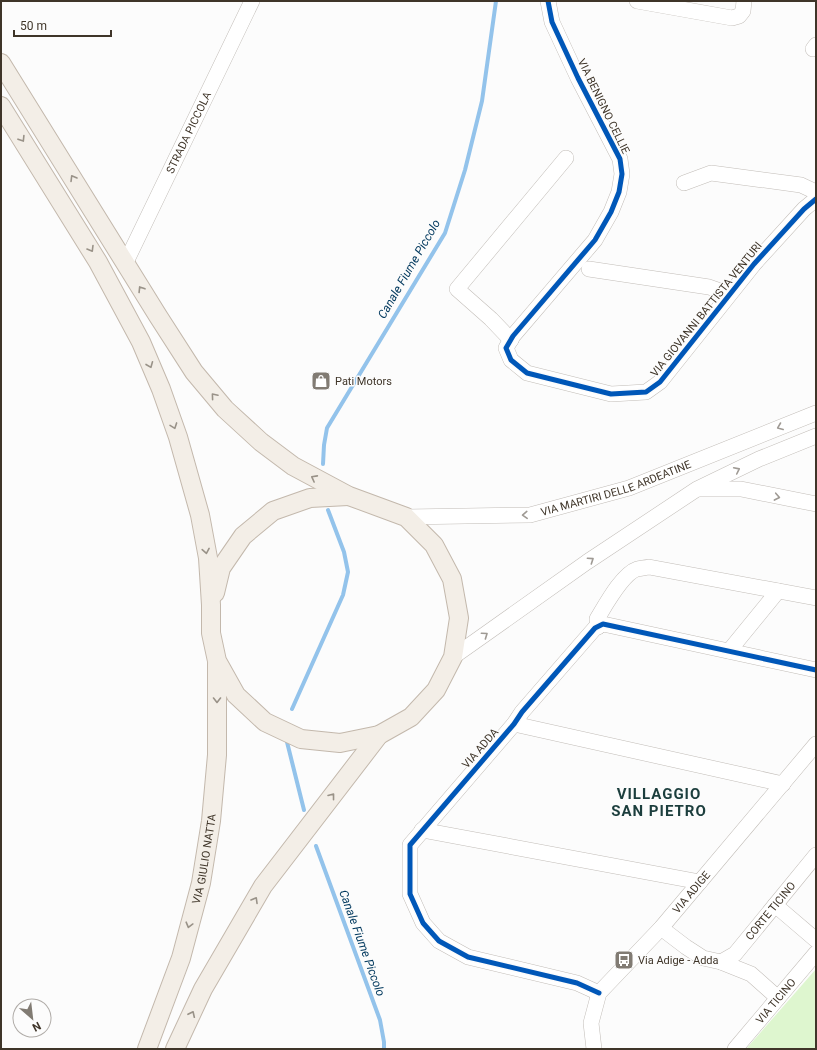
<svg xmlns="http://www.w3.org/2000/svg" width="817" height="1050" viewBox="0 0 817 1050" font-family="Roboto,sans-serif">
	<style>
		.green { fill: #def6cf }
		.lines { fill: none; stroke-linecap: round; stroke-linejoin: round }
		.stream { stroke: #93c3eb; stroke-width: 4 }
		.minor-casing { stroke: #c2bdb8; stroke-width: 16 }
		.major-casing { stroke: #c3b8ac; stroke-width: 20 }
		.minor { stroke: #fff; stroke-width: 15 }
		.major { stroke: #f3eee7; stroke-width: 18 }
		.cycleway-casing { stroke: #fcfcfc; stroke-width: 8 }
		.cycleway { stroke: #0057b8; stroke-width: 5 }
		.oneway { stroke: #999288 }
		.oneway2 { stroke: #9f9a94 }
		.labels { text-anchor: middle; stroke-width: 3; stroke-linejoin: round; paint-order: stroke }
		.street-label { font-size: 11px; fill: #3f3529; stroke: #fcfcfc }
		.poi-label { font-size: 11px; fill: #3f3529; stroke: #fcfcfc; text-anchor: start }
		.water-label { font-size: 12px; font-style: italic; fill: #00385d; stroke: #fcfcfc }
		.district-label { font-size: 15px; font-weight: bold; letter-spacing: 1px; fill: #1c3e3d; stroke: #fcfcfc }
	</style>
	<rect width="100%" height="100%" fill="#fcfcfc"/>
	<path class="green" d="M816 969V1049H746Z"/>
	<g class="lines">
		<path class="stream" d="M323 464 324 445 327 428 445 233 465 170 482 101 496 1
			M292 709 343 595 348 572 344 552 328 510
			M287 742 304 810
			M316 846 380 1020 384 1042V1049"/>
		<defs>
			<g id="minor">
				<path d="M548 1 552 22 578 78 620 159 622 174 619 192 611 212 595 240 513 336 506 348 511 360 527 373 611 394 646 392 660 382 754 264 804 209 816 199"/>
				<path d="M637 1 732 18 739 16 743 11 744 1"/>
				<path d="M813 49 816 45"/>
				<path d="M684 183 711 173 801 185 816 192"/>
				<path id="s1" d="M125 264 252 1"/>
				<path d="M589 269 709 287 729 294"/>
				<path d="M511 340 491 319 457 289 566 158"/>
				<path d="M700 489H741L816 504"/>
				<path id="s2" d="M406 517 530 515 629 488 816 413"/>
				<path d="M598 627 597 619C605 606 622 574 637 569 640 568 645 568 649 567L816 598"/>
				<path d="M729 651 778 591"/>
				<path d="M453 657 587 562 697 489 759 459 816 436"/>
				<path d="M514 724 783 784"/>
				<path d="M422 830 700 882"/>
				<path d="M775 905 816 940"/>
				<path d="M661 928 686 947 703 958 721 962 751 974 778 998"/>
				<path id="s3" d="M721 962 735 954 816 855"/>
				<path d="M599 993 577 983 468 957 439 941 423 923 410 894V845L514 724 522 712 595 628 603 624 816 670"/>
				<path id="s4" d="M594 1049 591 1023 599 993 661 928 816 744"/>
				<path id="s5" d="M735 1049 816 953"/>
			</g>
			<g id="major">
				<path d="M1 63 158 316 194 372 225 409 261 442 293 466 349 496 406 517 434 545 452 579 459 618 453 657 436 690 411 717 379 735 340 743 301 739 265 722 236 695 217 661 211 633V605L208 558 200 515 178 437 161 389 141 342 98 262 1 106"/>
				<path d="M215 593 221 568 243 536 273 511 310 498 348 496"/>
				<path id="s6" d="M147 1049 181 958 201 883 211 821 217 755V664"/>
				<path d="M175 1049 203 989 263 886 379 735"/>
			</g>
		</defs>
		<use href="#minor" class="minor-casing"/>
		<use href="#major" class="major-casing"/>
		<use href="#minor" class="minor"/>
		<use href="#major" class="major"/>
		<defs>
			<path id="cycleway" d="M548 1 552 22 578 78 620 159 622 174 619 192 611 212 595 240 513 336 506 348 511 360 527 373 611 394 646 392 660 382 754 264 804 209 816 199
				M599 993 577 983 468 957 439 941 423 923 410 894V845L514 724 522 712 595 628 603 624 816 670"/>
		</defs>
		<use href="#cycleway" class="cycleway-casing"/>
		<use href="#cycleway" class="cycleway"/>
	</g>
	<defs><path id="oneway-chevron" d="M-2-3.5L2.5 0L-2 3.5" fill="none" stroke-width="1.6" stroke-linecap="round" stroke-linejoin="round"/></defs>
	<g class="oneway">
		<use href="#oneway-chevron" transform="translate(22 139) rotate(58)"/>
		<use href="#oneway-chevron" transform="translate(73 178) rotate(-121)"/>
		<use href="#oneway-chevron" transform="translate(91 249) rotate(59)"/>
		<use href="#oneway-chevron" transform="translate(141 289) rotate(-122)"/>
		<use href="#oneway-chevron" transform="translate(150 365) rotate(68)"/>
		<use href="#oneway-chevron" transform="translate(214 396) rotate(-130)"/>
		<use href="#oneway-chevron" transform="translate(174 426) rotate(70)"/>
		<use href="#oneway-chevron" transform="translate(314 478) rotate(-152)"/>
		<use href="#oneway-chevron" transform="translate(206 551) rotate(80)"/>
		<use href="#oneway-chevron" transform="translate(217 700) rotate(90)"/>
		<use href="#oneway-chevron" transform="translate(332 796) rotate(-52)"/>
		<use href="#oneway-chevron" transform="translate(255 900) rotate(-60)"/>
		<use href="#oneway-chevron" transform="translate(189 925) rotate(105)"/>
		<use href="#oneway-chevron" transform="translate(192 1014) rotate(-65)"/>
	</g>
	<g class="oneway2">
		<use href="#oneway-chevron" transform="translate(780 427) rotate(158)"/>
		<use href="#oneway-chevron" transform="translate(737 470) rotate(-26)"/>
		<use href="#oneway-chevron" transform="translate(777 497) rotate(11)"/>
		<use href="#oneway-chevron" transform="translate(525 515) rotate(177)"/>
		<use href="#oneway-chevron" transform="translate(591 560) rotate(-34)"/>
		<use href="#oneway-chevron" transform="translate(485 635) rotate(-35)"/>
	</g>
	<defs>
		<symbol id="shop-square" viewBox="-11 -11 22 22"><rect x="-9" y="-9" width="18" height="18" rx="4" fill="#817b73" stroke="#fcfcfc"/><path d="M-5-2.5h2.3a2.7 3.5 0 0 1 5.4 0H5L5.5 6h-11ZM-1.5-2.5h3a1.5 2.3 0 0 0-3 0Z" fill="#fff"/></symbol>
		<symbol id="bus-square" viewBox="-11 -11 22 22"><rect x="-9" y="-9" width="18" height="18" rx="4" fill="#817b73" stroke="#fcfcfc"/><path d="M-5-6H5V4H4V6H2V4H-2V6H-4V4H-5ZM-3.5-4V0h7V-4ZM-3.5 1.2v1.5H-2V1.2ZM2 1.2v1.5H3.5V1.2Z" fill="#fff"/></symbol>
	</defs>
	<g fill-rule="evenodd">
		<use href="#shop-square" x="310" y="370" width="22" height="22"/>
		<use href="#bus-square" x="613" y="949" width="22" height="22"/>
	</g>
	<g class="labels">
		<g class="street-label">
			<text transform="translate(604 106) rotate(64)" y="4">VIA BENIGNO CELLIE</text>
			<text dy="4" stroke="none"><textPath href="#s1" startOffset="146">STRADA PICCOLA</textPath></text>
			<text transform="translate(706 309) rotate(-51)" y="4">VIA GIOVANNI BATTISTA VENTURI</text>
			<text dy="4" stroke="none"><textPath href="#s2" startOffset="214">VIA MARTIRI DELLE ARDEATINE</textPath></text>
			<text transform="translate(480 748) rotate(-49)" y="4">VIA ADDA</text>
			<text dy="4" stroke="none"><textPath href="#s6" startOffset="199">VIA GIULIO NATTA</textPath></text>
			<text dy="4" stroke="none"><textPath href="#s4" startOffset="194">VIA ADIGE</textPath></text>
			<text dy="4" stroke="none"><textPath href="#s3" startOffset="72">CORTE TICINO</textPath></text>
			<text dy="4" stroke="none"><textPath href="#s5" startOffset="63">VIA TICINO</textPath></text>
		</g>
		<g class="poi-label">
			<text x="335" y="385">Pati Motors</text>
			<text x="638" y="964">Via Adige - Adda</text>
		</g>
		<g class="water-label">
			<text transform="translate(409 269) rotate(-60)" y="4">Canale Fiume Piccolo</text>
			<text transform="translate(362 943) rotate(70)" y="4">Canale Fiume Piccolo</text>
		</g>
		<g class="district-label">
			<text x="659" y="799">VILLAGGIO<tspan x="659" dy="17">SAN PIETRO</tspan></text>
		</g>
	</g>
	<rect width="817" height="1050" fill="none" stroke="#3f3529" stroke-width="4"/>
	<g transform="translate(32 1018) rotate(152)"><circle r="19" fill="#fcfcfc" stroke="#b0aca8"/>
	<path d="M0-3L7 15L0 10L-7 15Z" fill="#817b73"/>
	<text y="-6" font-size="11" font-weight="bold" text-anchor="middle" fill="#3f3529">N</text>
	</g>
	<path d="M14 30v6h97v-6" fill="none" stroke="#3f3529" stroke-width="2"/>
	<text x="20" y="30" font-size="12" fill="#3f3529" stroke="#fcfcfc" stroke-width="3" paint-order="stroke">50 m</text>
</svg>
